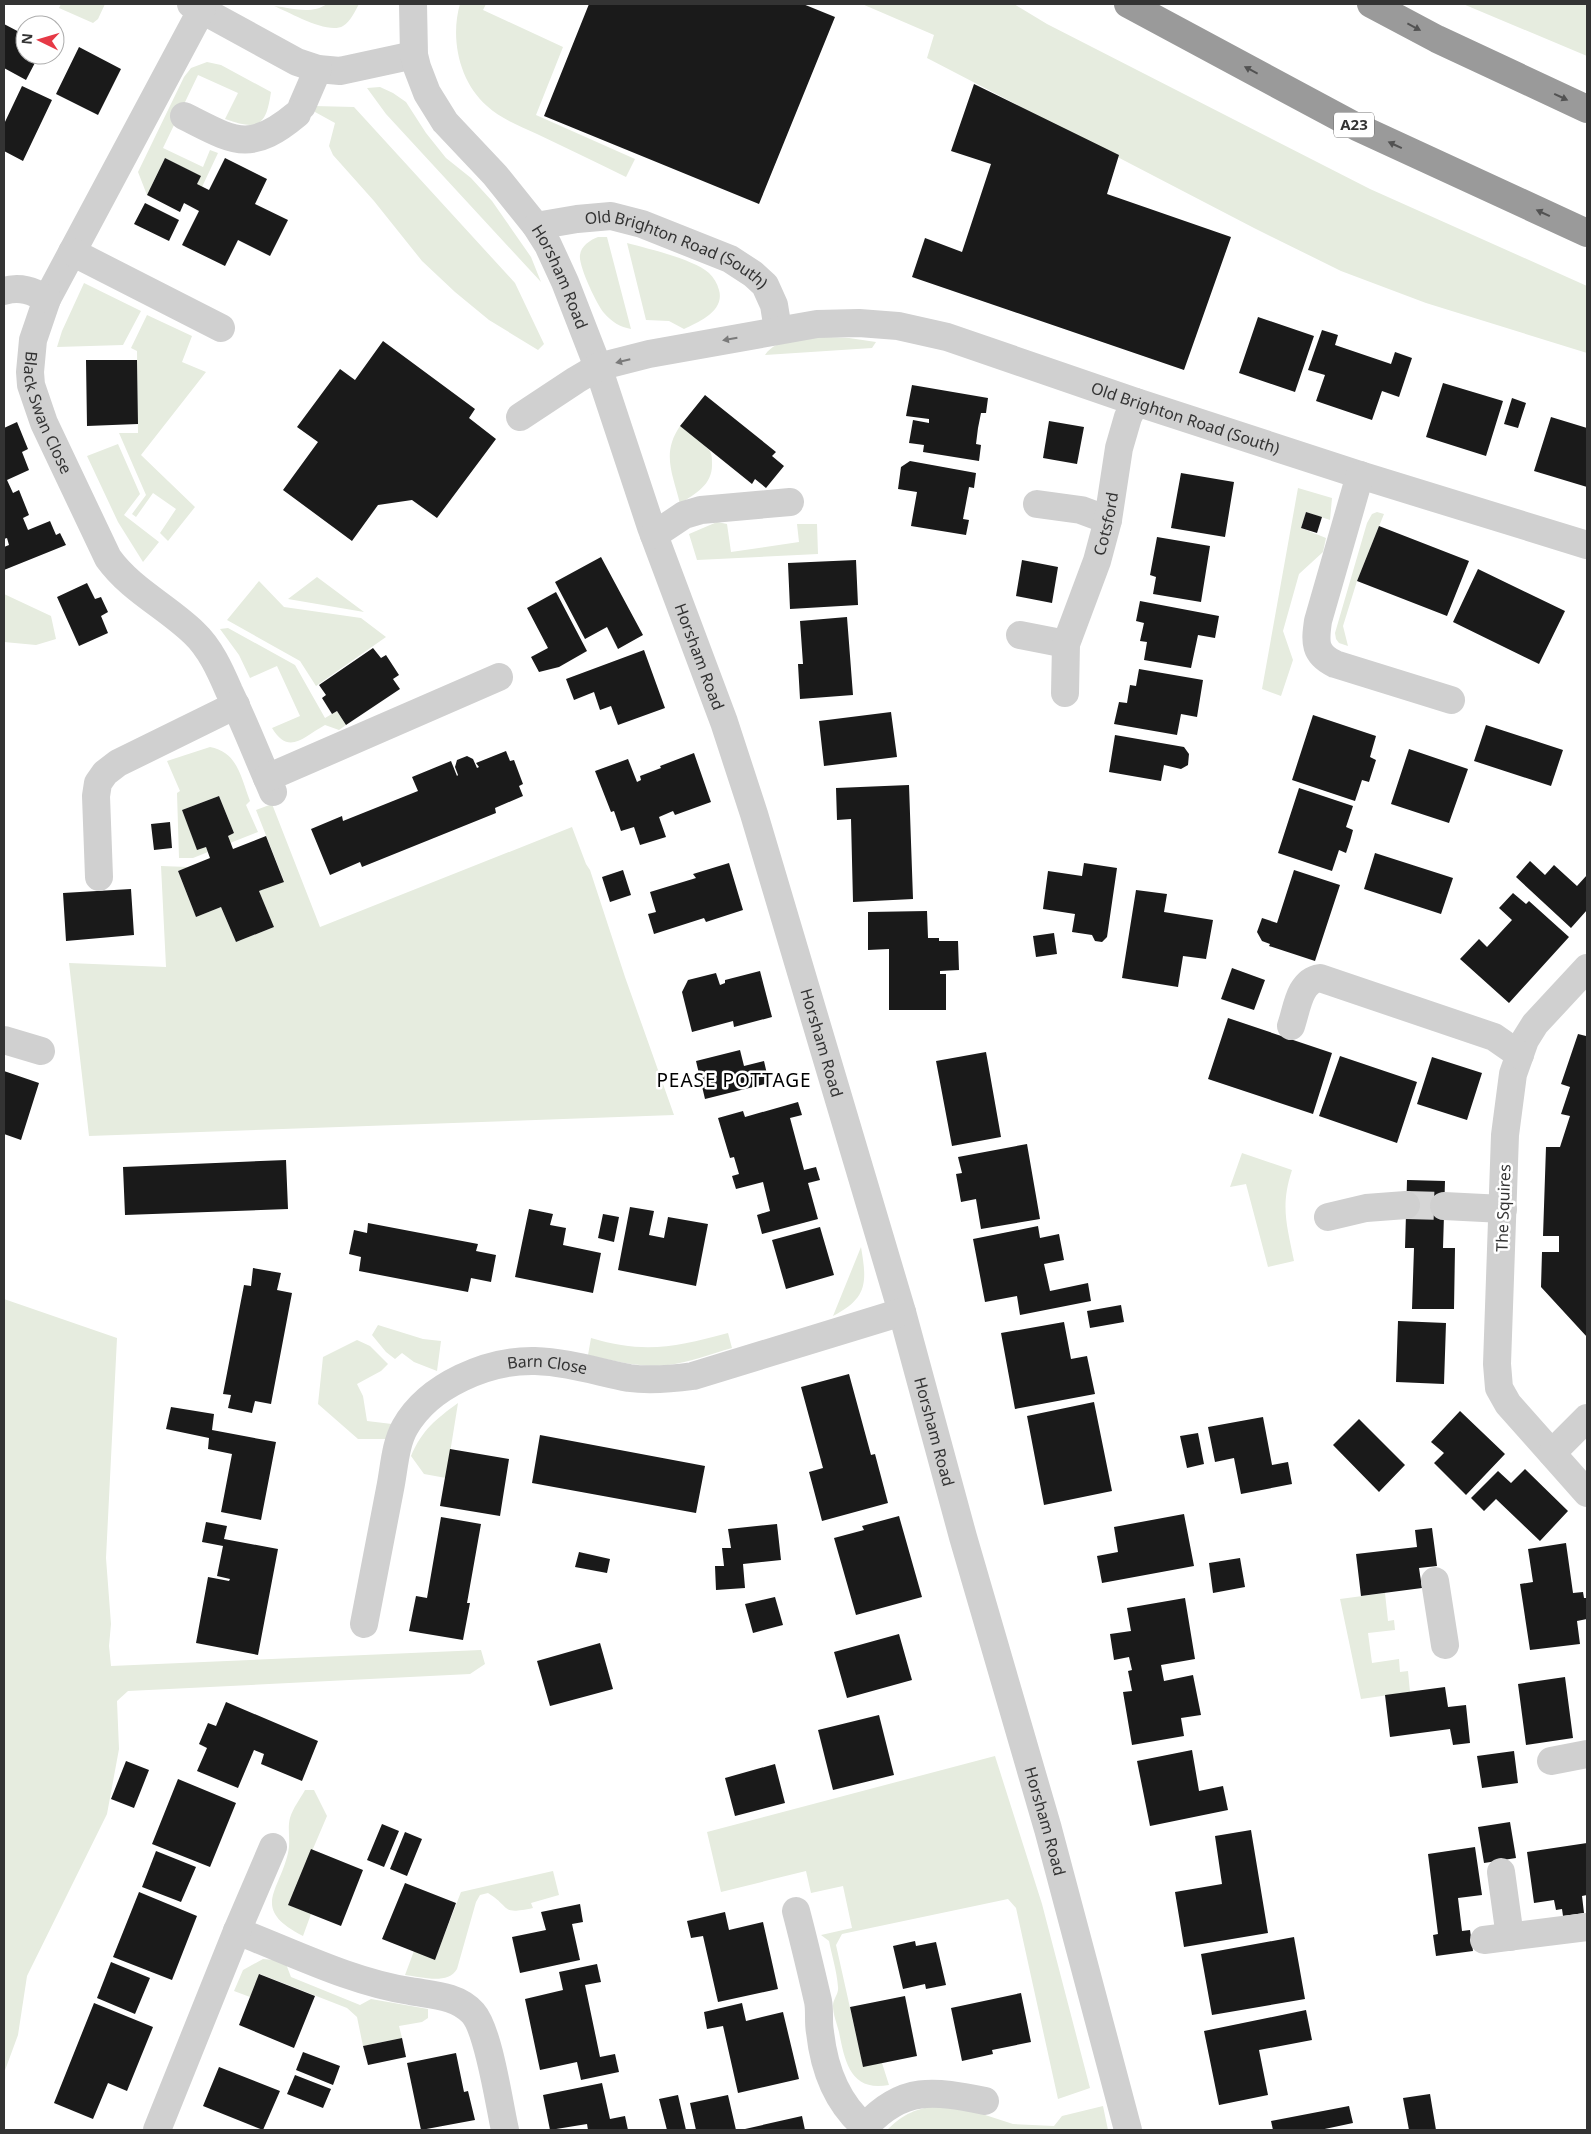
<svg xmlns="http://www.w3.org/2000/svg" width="1591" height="2134" viewBox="0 0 1591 2134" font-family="'Noto Sans',sans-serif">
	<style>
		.green { fill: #e6ecdf }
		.building { fill: #1a1a1a }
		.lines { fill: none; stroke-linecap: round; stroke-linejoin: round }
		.minor-tunnel { stroke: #d6d6d6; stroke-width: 28; stroke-dasharray: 28 14; stroke-linecap: butt }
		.minor { stroke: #d0d0d0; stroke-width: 28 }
		.highway { stroke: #9a9a9a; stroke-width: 28 }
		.oneway { fill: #525252 }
		.oneway2 { fill: #7a7a7a }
		.labels { text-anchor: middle; stroke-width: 5; stroke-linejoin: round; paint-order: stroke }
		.shield { fill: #fff; stroke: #707070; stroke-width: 1 }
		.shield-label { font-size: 15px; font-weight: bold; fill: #333 }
		.street-label { font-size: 16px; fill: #333; stroke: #fff }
		.quarter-label { font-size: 19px; letter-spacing: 1px; fill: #000; stroke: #fff }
	</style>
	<rect width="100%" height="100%" fill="#fff"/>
	<path class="green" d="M61 4H105L98 19 93 23 59 8Z
		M327 4H359C355 11 351 21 343 26 328 35 289 12 274 6 292 8 311 15 327 4Z
		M460 4H486L483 10 563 47 536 115 635 159 626 177C597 163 567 148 537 134 520 126 501 119 487 106 459 82 450 38 460 4Z
		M862 4H1014L1047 24 1370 189 1587 286V353L1426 303 1341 271 1254 228 927 58 934 35Z
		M1463 4H1587V56Z
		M207 62 221 65 271 92C266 126 259 131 225 119L238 93 198 75 163 148 203 167 210 150 218 153 202 187 197 184 200 176 165 158 147 195 138 172 184 77 191 68Z
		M380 87 393 93 406 102 426 133 446 158 471 178 492 201 531 257 541 282 386 114 367 88Z
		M314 106 354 107 515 283 544 344 538 350 489 320 455 292 422 261 374 201 333 155 329 146 335 123 315 112Z
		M598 237H607L631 329C620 327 612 322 604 313 597 305 578 265 580 255 581 246 590 240 598 237Z
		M627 243C649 249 693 259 709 273 714 278 717 283 719 290 725 311 699 322 684 329L669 321 646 320Z
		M84 283 141 311 123 345 57 347 62 331Z
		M147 315 192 336 182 362 206 372 141 455 195 507 168 541 160 533 176 509 153 493 136 517 132 514 146 495 119 433H138L137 351 131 348Z
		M824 337 849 338 876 342 872 348 765 355C777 337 805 339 824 337Z
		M680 426C689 433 700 440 708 449 712 452 712 458 712 463 713 485 696 493 680 504 673 474 661 454 680 426Z
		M118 444 140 494 124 515 159 542 143 562 118 522 87 456Z
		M1298 488 1332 498 1330 520 1306 512 1301 528 1326 538 1323 552 1299 574 1283 631 1293 660 1281 696 1262 689Z
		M1377 512 1384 514 1357 581 1343 626 1348 646 1339 643 1336 639 1335 633 1367 523 1372 514Z
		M717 522 727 524 731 552 799 542 797 524H817L818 554 697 560 689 534Z
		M317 577 364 612 288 599Z
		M259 581 284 607 361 618 386 637 316 686 300 661 227 620Z
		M4 594 51 616 56 639 36 645 4 642Z
		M228 628 295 665 325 718 337 711 346 725 339 730 325 725C303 737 289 756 272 728L300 716 277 666 250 678 239 655 220 629Z
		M210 747C238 752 241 778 250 801L246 805 258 832 230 843 228 836 234 833 219 796 182 810 197 849 206 847 208 852 193 858H179L177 793 180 791 167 761Z
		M272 804 320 927 572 827 586 864 590 870 625 977 674 1115 89 1136 69 963 166 967 161 866 188 867 178 871 196 917 221 907 236 942 274 927 259 891 284 881 256 810Z
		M1242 1153 1292 1170C1280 1206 1287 1225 1294 1261L1268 1267 1246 1184 1230 1187Z
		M861 1247C867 1282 868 1298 833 1316Z
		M4 1299 117 1338 106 1558 111 1624 109 1646 111 1666 481 1650 485 1664 470 1674 128 1691 117 1701 119 1749 107 1814 27 1976 18 2035 4 2073Z
		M378 1325 423 1339 441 1341 437 1371 414 1362 402 1353 395 1359 386 1352 372 1335Z
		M728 1333 732 1348C711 1354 690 1362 668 1365 641 1368 614 1361 588 1355L591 1338C645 1354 675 1347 728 1333Z
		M357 1340 370 1346 388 1364 381 1371 357 1384 363 1396 367 1421 392 1424 387 1439H358L318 1404 323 1357Z
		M458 1403 446 1478 424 1474 411 1456C422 1430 436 1419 458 1403Z
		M1385 1593 1388 1621 1394 1620 1395 1630 1368 1633 1372 1663 1399 1659 1400 1672 1408 1671 1410 1692 1361 1699 1340 1599Z
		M995 1756 1042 1904 1090 2088 1058 2099 1016 1908 1008 1899 842 1934 836 1945 863 2066 882 2063 889 2085C851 2092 845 2063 839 2032 837 2024 833 2014 833 2006 833 1999 839 1994 838 1987 837 1972 832 1956 829 1941L821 1935 852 1928 843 1886 811 1893 806 1871 721 1892 707 1832Z
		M305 1790H314L327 1816 289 1905 311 1914 303 1936C250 1909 279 1892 288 1853 291 1841 287 1829 290 1818 293 1808 300 1799 305 1790Z
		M553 1871 559 1895 531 1903 533 1908C500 1915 512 1908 488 1893L480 1895 476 1902 457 1969C448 1985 422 1977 405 1975L414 1951 435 1959 461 1892Z
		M263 1959 275 1960 286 1964 291 1977 360 2005 371 1999 428 2009V2018L422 2022 399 2026 402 2038 363 2046 357 2017 347 2008 260 1974 250 1997 234 1991 243 1970Z
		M939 2105 976 2112 1013 2124 1054 2126 1062 2116 1103 2106 1108 2130H887C904 2113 916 2109 939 2105Z"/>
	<path class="building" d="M589 4H803L835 17 759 204 544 116Z
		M4 24 25 35V55H39L26 80 4 68Z
		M79 47 121 69 98 115 56 94Z
		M974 84 1119 155 1107 194 1231 237 1184 370 912 277 925 238 962 252 991 164 951 151Z
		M22 86 52 100 23 161 4 151V124Z
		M165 158 201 176 197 184 209 190 225 158 267 179 255 204 288 220 270 256 238 240 225 266 182 245 199 211 184 203 180 212 147 195Z
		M145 203 179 220 169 241 134 224Z
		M1258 317 1314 336 1295 392 1239 373Z
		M1322 330 1338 335 1335 345 1391 364 1395 352 1412 358 1399 397 1382 391 1372 420 1316 401 1325 375 1308 370Z
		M383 341 475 409 469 418 496 439 437 518 412 500 378 505 352 541 283 490 318 442 297 427 340 369 355 380Z
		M86 360H137L138 424 87 426Z
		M1443 383 1503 401 1486 456 1426 437Z
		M912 385 988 398 986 413H981L978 428 976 444 981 445 979 461 923 452 924 445 909 443 913 420 929 423V419L906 416Z
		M705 395 776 452 772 456 784 466 766 488 755 479 752 484 680 426Z
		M1512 398 1526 403 1518 428 1504 424Z
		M1551 417 1587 428V487L1534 471Z
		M1049 421 1084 427 1077 464 1043 458Z
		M17 422 28 449 22 452 29 470 7 480 13 493 19 490 29 515 23 518 28 530 50 521 56 535 60 533 66 545 4 570V547L9 545 7 538 4 539V428Z
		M910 461 976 473 974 488 969 487 963 519 969 520 966 535 911 526 917 492 898 489 901 467Z
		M1181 473 1234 482 1225 537 1171 528Z
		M1306 512 1322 517 1317 533 1301 528Z
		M1379 526 1469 561 1447 616 1357 581Z
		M1157 537 1210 546 1201 602 1153 594 1156 577 1150 575Z
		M601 557 643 635 618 649 607 627 585 639 555 582Z
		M856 560 858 605 790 609 788 563Z
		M1022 560 1058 567 1052 603 1016 596Z
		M1478 569 1565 611 1539 664 1453 622Z
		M87 583 95 599 101 597 108 612 101 616 108 633 79 646 57 597Z
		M556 592 587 651 559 667 539 672 531 657 548 648 527 608Z
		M1140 601 1219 616 1215 638 1198 635 1191 668 1144 660 1147 642 1140 641 1144 623 1136 621Z
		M847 617 853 695 800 699 798 664H803L800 621Z
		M373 648 381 658 386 655 399 675 393 679 400 689 346 725 337 711 332 714 322 698 326 695 319 685Z
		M644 650 665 708 618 725 611 706 600 710 594 692 574 700 566 679Z
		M1139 669 1203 680 1197 717 1181 714 1177 735 1114 724 1119 702 1127 703 1130 685 1136 686Z
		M891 712 897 757 824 766 819 721Z
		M1313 715 1376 736 1370 757 1376 760 1369 782 1362 780 1355 801 1292 780Z
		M1486 725 1563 750 1551 786 1474 761Z
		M1115 735 1184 747 1189 754 1188 765 1181 769 1164 765 1161 781 1109 772Z
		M1409 749 1468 769 1449 823 1391 804Z
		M506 751 510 761 514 760 523 784 519 786 523 796 495 808 496 813 362 867 360 862 330 875 311 829 342 816 343 821 418 791 412 777 451 761 457 776 458 775 455 767 457 760 467 756 473 759 477 768 479 767 476 763Z
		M694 753 711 802 675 815 673 811 659 817 666 837 640 845 634 827 621 831 614 811 611 812 595 771 628 759 637 782 641 780 640 776 661 768 660 766Z
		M909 785 913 899 853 902 851 819 837 820 836 788Z
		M1299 788 1353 806 1346 827 1353 830 1350 841 1346 853 1339 850 1332 871 1278 853Z
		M219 796 234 833 228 836 233 849 266 836 284 882 259 891 274 927 236 942 221 907 196 917 178 871 210 858 206 847 197 850 182 810Z
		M170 822 172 848 154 850 151 824Z
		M1375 853 1453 878 1441 914 1364 889Z
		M1530 861 1545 875 1554 865 1577 886 1587 875V910L1571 928 1516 877Z
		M729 863 743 910 706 922 704 918 654 934 648 914 656 912 650 892 696 878 693 874Z
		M1084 863 1117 868 1107 937 1102 942 1095 941 1092 935 1072 932 1075 914 1043 909 1048 871 1082 876Z
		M623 870 631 895 610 902 602 877Z
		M1294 870 1340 885 1315 961 1269 946 1270 944 1262 941 1257 932 1262 918 1277 923Z
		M131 889 134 935 66 941 63 893Z
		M1136 890 1167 894 1164 912 1213 920 1206 959 1183 956 1178 987 1122 978Z
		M1513 893 1526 904 1529 901 1569 937 1509 1003 1460 959 1479 939 1487 947 1512 920 1499 908Z
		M927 911 928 938H939V941H958L959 970 940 971V974H946V1010H889V949L868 950V912Z
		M1054 933 1057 954 1036 957 1033 936Z
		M1232 968 1265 980 1254 1010 1221 999Z
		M760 971 772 1017 734 1027 733 1021 692 1032 682 992 688 980 716 973 720 985 725 983V980Z
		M1228 1018 1332 1053 1313 1114 1208 1079Z
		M1587 1033V1337L1541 1287 1542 1252H1559V1236H1543L1546 1147H1560L1570 1116 1561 1114 1570 1087 1561 1084 1578 1034 1586 1036Z
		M740 1050 744 1066 764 1061 769 1083 705 1099 696 1061Z
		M986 1052 1001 1137 952 1146 936 1061Z
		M1340 1056 1417 1082 1397 1143 1319 1116Z
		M1432 1057 1482 1073 1467 1120 1417 1104Z
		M4 1071 39 1083 21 1140 4 1134Z
		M798 1102 802 1115 790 1118 804 1170 816 1167 820 1180 808 1183 818 1219 762 1234 757 1215 770 1211 763 1182 736 1189 732 1176 739 1174 734 1157 730 1158 718 1118 743 1111 745 1117Z
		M1027 1144 1040 1219 981 1229 976 1199 961 1202 956 1174 962 1173 958 1157Z
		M286 1160 288 1209 125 1215 123 1167Z
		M1407 1180 1445 1181 1443 1248H1455L1454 1309H1412L1414 1248H1405Z
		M630 1207 654 1211 649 1235 664 1238 668 1217 708 1224 696 1286 618 1270Z
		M529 1209 553 1214 550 1225 566 1228 563 1245 601 1253 593 1293 515 1277Z
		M603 1214 619 1217 614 1242 598 1238Z
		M368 1223 478 1244 476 1251 496 1255 491 1282 471 1278 468 1292 359 1271 361 1257 349 1254 354 1230 367 1233Z
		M1038 1226 1040 1238 1059 1234 1064 1260 1044 1264 1050 1291 1088 1283 1091 1301 1020 1315 1017 1296 985 1302 973 1239Z
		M820 1227 834 1275 786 1289 772 1240Z
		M253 1268 281 1273 277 1290 292 1293 271 1404 255 1401 252 1413 228 1408 231 1395 223 1394 244 1285 251 1286Z
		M1121 1305 1124 1322 1090 1328 1087 1311Z
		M1398 1321 1446 1323 1444 1384 1396 1382Z
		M1064 1322 1071 1359 1087 1356 1095 1394 1015 1409 1001 1333Z
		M849 1374 871 1455 875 1454 888 1503 822 1521 809 1472 823 1468 801 1387Z
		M1094 1402 1112 1491 1044 1505 1027 1416Z
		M171 1407 214 1414 212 1430 276 1442 261 1520 221 1512 232 1454 208 1449 209 1438 166 1429Z
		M1460 1411 1505 1454 1466 1495 1434 1463 1444 1453 1431 1442Z
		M1263 1417 1272 1465 1288 1462 1292 1484 1241 1494 1234 1458 1215 1462 1208 1427Z
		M1359 1419 1405 1465 1379 1492 1333 1445Z
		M1198 1433 1204 1464 1187 1468 1180 1436Z
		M540 1435 705 1466 696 1513 532 1483Z
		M450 1449 509 1459 500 1516 440 1506Z
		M1525 1469 1568 1511 1540 1541 1496 1499 1484 1511 1471 1498 1498 1471 1511 1483Z
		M1184 1514 1194 1566 1102 1583 1097 1556 1118 1552 1114 1527Z
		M899 1516 922 1597 856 1615 834 1538 864 1530 862 1526Z
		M441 1517 481 1524 467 1603H470L463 1640 409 1631 416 1596 427 1598Z
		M206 1522 227 1526 224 1539 278 1549 258 1655 196 1643 208 1577 229 1581 230 1579 217 1576 223 1546 202 1542Z
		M777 1524 781 1560 743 1564 745 1588 716 1590 715 1566H724L722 1548H731L728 1529Z
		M1432 1528 1437 1566 1419 1568 1422 1588 1361 1596 1356 1554 1417 1547 1415 1530Z
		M1566 1543 1573 1593 1583 1592 1584 1598H1587V1619L1577 1621 1580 1644 1530 1650 1520 1584 1533 1582 1528 1549Z
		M579 1552 610 1559 607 1573 575 1567Z
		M1240 1558 1245 1587 1213 1593 1209 1563Z
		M775 1597 783 1625 753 1633 745 1604Z
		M1185 1598 1195 1659 1161 1665 1164 1681 1193 1675 1201 1715 1181 1718 1184 1736 1132 1745 1123 1692 1132 1691 1128 1671 1132 1670 1129 1657 1114 1660 1110 1634 1131 1631 1127 1608Z
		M899 1634 912 1680 847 1698 834 1652Z
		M600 1643 613 1689 550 1706 537 1661Z
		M1565 1677 1573 1738 1526 1745 1518 1684Z
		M1445 1687 1448 1707 1466 1705 1470 1743 1453 1745 1450 1729 1390 1737 1385 1695Z
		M226 1702 318 1741 302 1781 261 1764 264 1754 254 1750 238 1788 197 1771 207 1748 199 1744 208 1723 216 1726Z
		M879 1715 894 1775 833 1790 818 1730Z
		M1192 1750 1199 1791 1223 1786 1228 1810 1150 1826 1137 1761Z
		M1514 1751 1518 1783 1482 1788 1477 1756Z
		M126 1761 149 1770 134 1808 111 1799Z
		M775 1764 785 1803 735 1816 725 1778Z
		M178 1779 236 1803 210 1867 152 1844Z
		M1510 1822 1516 1858 1484 1863 1478 1827Z
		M382 1824 399 1831 384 1867 367 1860Z
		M1251 1830 1268 1933 1184 1947 1175 1892 1222 1884 1215 1836Z
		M405 1832 422 1839 407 1876 390 1869Z
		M1587 1843V1895L1582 1896 1584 1913 1563 1916 1562 1909 1556 1910 1554 1900 1534 1903 1527 1852Z
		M1475 1847 1482 1895 1458 1898 1462 1931 1470 1930 1473 1951 1436 1956 1433 1935 1438 1934 1428 1854Z
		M311 1849 363 1870 341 1926 288 1905Z
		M156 1851 196 1867 181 1902 142 1887Z
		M405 1883 456 1903 435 1960 382 1939Z
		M139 1892 197 1916 172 1980 113 1957Z
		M580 1904 583 1922 572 1924 580 1960 520 1973 512 1937 546 1930 541 1912Z
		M725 1912 729 1930 763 1922 778 1989 718 2002 703 1936 691 1938 687 1921Z
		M1294 1937 1305 1999 1212 2015 1201 1954Z
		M915 1941 916 1946 936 1942 946 1985 926 1989 925 1984 903 1989 893 1946Z
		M111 1962 150 1978 135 2014 97 1998Z
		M597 1964 601 1982 585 1985 600 2057 615 2054 619 2072 581 2080 577 2062 540 2070 525 1999 563 1990 559 1972Z
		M259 1974 315 1996 294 2048 239 2025Z
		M1021 1993 1031 2042 992 2050 993 2054 962 2061 951 2008Z
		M905 1996 917 2056 863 2067 850 2007Z
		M94 2003 153 2027 127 2091 108 2083 93 2119 54 2103Z
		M742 2003 746 2021 783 2012 799 2079 738 2093 723 2026 707 2029 704 2012Z
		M1306 2010 1312 2040 1259 2050 1268 2095 1219 2105 1204 2031Z
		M402 2038 406 2057 368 2065 363 2046Z
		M303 2052 340 2066 333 2085 296 2070Z
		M456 2053 464 2092 468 2091 475 2120 421 2130 407 2063Z
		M219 2067 280 2091 263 2130 203 2106Z
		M295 2075 331 2089 323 2108 287 2094Z
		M602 2083 610 2119 625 2116 628 2130H588L587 2124 550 2130 543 2095Z
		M1430 2094 1436 2130H1409L1403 2098Z
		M678 2095 686 2130H667L659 2099Z
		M728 2095 736 2130H696L690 2103Z
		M1349 2106 1353 2123 1320 2130H1273L1271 2121Z
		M802 2116 805 2130H745V2129Z"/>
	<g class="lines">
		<path class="minor-tunnel" d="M1406 1205 1444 1206"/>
		<g class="minor">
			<path d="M191 4 297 62 318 69 340 71 414 55"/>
			<path id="s1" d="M413 4 414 55 417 67 427 93 445 122 495 175 536 226 548 245 565 282 598 367 651 527 724 722 754 814 902 1312 963 1537 1048 1829 1128 2130"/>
			<path id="s2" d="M202 9 47 299 33 340 30 372 31 385 44 423 108 558C131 590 166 606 194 633 210 648 220 670 229 691 245 724 258 758 273 792"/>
			<path d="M302 106 318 69"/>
			<path d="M184 116C234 141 249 154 297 114"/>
			<path id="s3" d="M536 226 577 219 611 216 642 224 730 259 753 274 765 285 774 305 778 330"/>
			<path d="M72 252 221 328"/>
			<path d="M4 291C20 286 33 291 47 299"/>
			<path id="s4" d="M520 417 576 380 598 367 649 354 817 324 859 323 898 326 947 337 1136 402 1360 475 1587 545"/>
			<path d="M1360 475 1318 621C1315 642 1314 654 1335 664L1451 700"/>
			<path d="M1037 504 1081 510 1108 520"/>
			<path d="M654 535 684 515 701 510 790 502"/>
			<path d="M1020 635 1066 644"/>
			<path id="s5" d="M1065 693 1066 644 1097 561 1108 520 1119 448 1128 417 1136 402"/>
			<path d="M267 778 499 677"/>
			<path d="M99 877 96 796 98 783 105 773 118 763 236 705"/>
			<path d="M1587 968 1535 1024 1525 1040 1513 1074 1505 1135 1497 1364 1499 1388 1508 1404 1587 1493"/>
			<path d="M1291 1026C1297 1009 1299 981 1320 978L1494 1037 1520 1055"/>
			<path d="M4 1040 41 1051"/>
			<path d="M1444 1206 1503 1209"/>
			<path d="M1328 1217 1366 1208 1406 1205"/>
			<path d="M1552 1453 1587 1418"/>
			<path d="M1435 1581 1445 1645"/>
			<path id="s6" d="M364 1624C373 1579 381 1534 390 1489 394 1470 395 1444 405 1427 429 1385 488 1360 535 1361 567 1362 598 1372 629 1378 650 1381 671 1379 693 1376L902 1312"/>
			<path d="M1551 1761 1587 1754"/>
			<path d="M1501 1872 1510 1937"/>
			<path d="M796 1911C804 1941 811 1971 818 2001 820 2011 818 2022 820 2032 824 2069 837 2103 865 2127L863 2130"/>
			<path d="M237 1931C292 1952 351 1982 410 1991 431 1995 457 1995 473 2013 489 2031 499 2104 505 2130"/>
			<path d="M1484 1940 1587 1927"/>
			<path d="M865 2127C903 2085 934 2091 985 2101"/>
			<path d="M157 2130 237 1931 273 1847"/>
		</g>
		<path class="highway" d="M1128 4 1357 127 1587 233
			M1371 4 1437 39 1587 109"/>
	</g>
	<defs><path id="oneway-solid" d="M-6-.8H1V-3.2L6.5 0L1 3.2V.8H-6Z" transform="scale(1.25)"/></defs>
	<g class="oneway">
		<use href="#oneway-solid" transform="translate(1414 27) rotate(28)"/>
		<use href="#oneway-solid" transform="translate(1251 70) rotate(-152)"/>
		<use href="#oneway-solid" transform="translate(1561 97) rotate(25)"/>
		<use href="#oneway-solid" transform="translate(1395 145) rotate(-155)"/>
		<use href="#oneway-solid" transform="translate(1543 213) rotate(-155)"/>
	</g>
	<g class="oneway2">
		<use href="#oneway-solid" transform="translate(730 339) rotate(170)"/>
		<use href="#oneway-solid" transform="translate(623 361) rotate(166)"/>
	</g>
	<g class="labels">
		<rect class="shield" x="1334" y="112.5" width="40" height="25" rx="4"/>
		<g class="shield-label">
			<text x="1354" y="130">A23</text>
		</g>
		<g class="street-label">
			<text dy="6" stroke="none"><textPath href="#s3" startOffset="148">Old Brighton Road (South)</textPath></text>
			<text dy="6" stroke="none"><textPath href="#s1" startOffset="320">Horsham Road</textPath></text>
			<text dy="6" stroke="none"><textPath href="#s2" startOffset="448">Black Swan Close</textPath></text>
			<text dy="6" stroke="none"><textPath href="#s4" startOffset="699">Old Brighton Road (South)</textPath></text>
			<text dy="6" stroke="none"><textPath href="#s5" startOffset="176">Cotsford</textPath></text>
			<text dy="6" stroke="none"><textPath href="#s1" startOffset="725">Horsham Road</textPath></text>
			<text dy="6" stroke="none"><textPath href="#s1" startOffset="1130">Horsham Road</textPath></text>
			<text transform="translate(1503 1208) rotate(-88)" y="6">The Squires</text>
			<text dy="6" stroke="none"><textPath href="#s6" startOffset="366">Barn Close</textPath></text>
			<text dy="6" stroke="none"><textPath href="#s1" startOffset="1535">Horsham Road</textPath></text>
			<text dy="6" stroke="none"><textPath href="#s1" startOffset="1940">Horsham Road</textPath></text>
		</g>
		<g class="quarter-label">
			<text x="734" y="1087">PEASE POTTAGE</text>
		</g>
	</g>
	<rect width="1591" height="2134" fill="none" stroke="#333333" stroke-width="10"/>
	<g transform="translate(40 40) rotate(275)"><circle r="24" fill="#ffffff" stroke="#adadad"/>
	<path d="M0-4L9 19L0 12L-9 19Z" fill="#e63946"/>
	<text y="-8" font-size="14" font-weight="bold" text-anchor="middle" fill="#333333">N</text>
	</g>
</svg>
